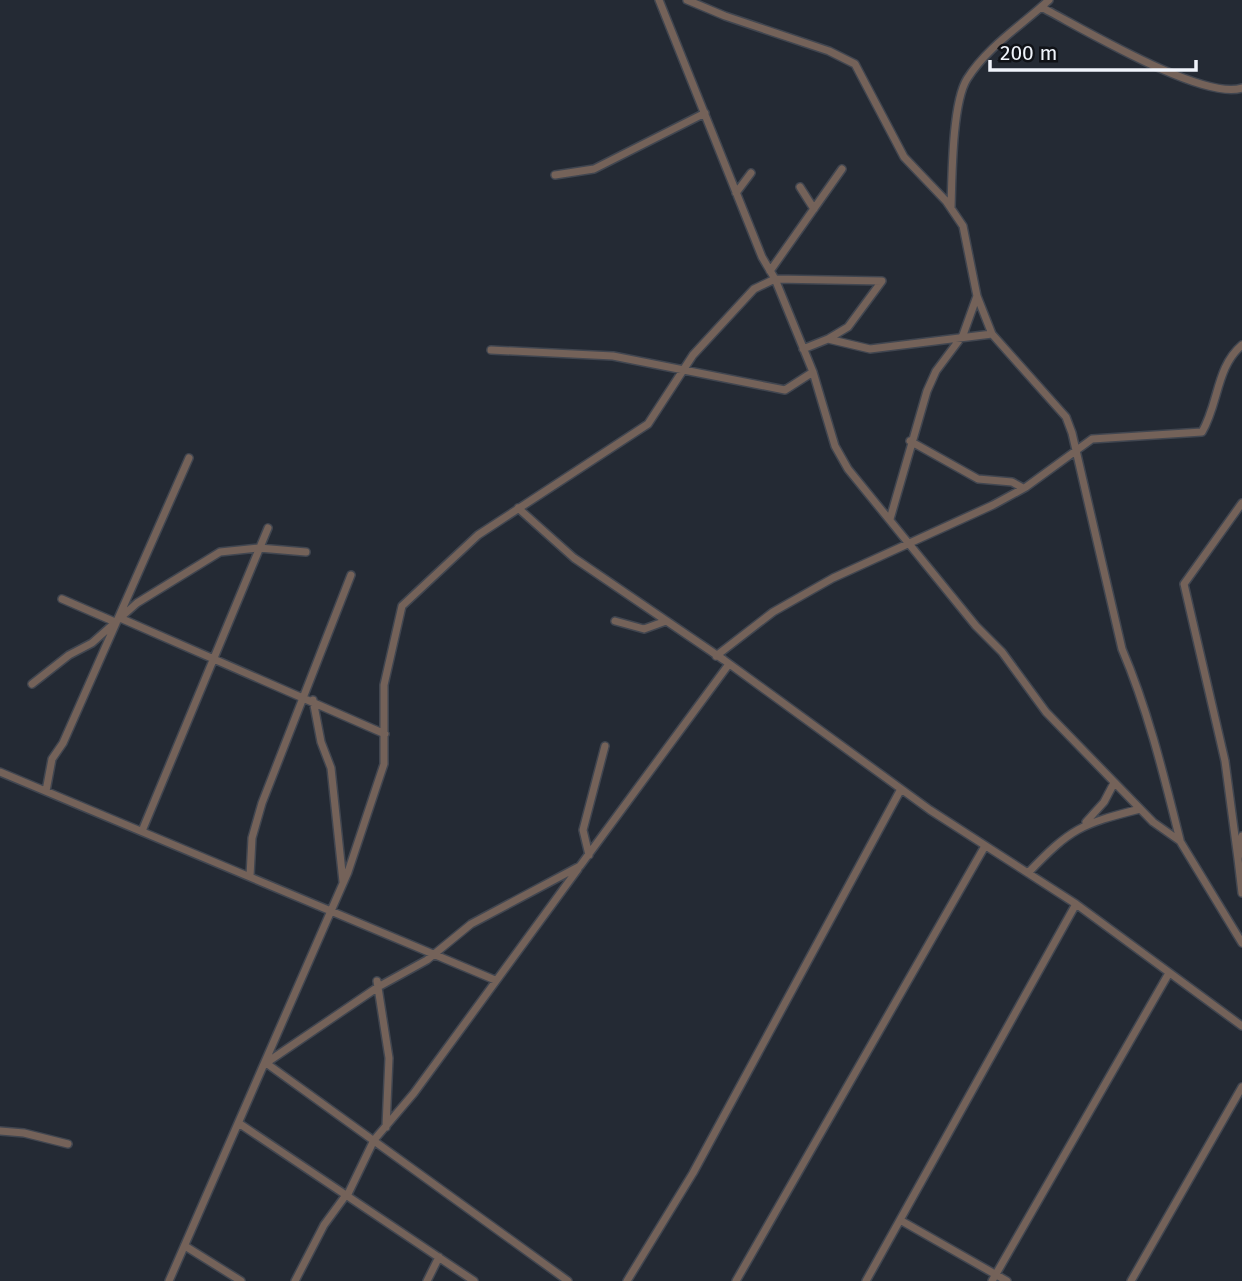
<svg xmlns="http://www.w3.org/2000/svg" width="1242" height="1281" viewBox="0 0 1242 1281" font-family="'Fira Sans',sans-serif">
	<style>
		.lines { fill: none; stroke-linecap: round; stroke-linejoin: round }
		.street-casing { stroke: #414650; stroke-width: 10 }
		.street { stroke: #746259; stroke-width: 7 }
	</style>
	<rect width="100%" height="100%" fill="#242a34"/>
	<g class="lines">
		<defs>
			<path id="street" d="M659 0 762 257 775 279 813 372 835 446 848 469 976 626 1002 652 1046 712 1153 822 1180 841 1242 943
				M687 0 725 16 829 51 855 64 904 157 946 201 963 226 977 296 992 334 1066 417 1072 433 1122 649C1148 710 1164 776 1180 840
				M1041 7C1080 27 1203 101 1242 88
				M555 175 594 169 705 113
				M800 187 814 209
				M736 193 751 173
				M951 208C952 178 952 103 967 79 987 47 1022 25 1049 0
				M770 271 842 169
				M803 349 828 339 870 349 992 334
				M491 350 613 356 785 390 813 372
				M910 441 978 479 1012 482 1023 488
				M518 508 574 558 724 660 930 810 1076 904 1242 1026
				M890 519 927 391 936 371 963 335 977 296
				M62 599 115 622
				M120 618 385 734
				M615 621 644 629 666 621
				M716 656 773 612 833 578 993 505 1026 487 1092 439 1202 432C1219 403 1216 367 1242 345
				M32 684 69 655 92 643 137 603 220 552 259 548 306 552
				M313 700 321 742 331 768 343 882
				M0 772 495 980
				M46 791 52 759 63 743 189 458
				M1086 822 1104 802 1114 783
				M142 831 268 528
				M1242 836 1238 859 1242 893
				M589 855 583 830 605 746
				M1238 859 1225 761 1184 584 1242 503
				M1028 873C1071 828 1081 824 1140 809
				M250 876 252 838 262 803 351 575
				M377 981 389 1058 386 1127
				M240 1124 474 1281
				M0 1131 24 1133 68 1144
				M347 1196 374 1140 414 1093 578 869
				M900 1220 1007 1281
				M185 1246 241 1281
				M169 1281 348 872 384 764V685L402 606 478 535 648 424 693 355 754 289 775 279 882 281 848 327 828 339
				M295 1281 324 1225 346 1195
				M427 1281 439 1257
				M568 1281 266 1063 378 987 427 960 471 924 580 866 729 664
				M627 1281 693 1173 901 789
				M736 1281 985 846
				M866 1281 1076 904
				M992 1281 1169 973
				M1131 1281 1242 1087"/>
		</defs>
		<use href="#street" class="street-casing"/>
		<use href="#street" class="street"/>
	</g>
	<path d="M990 60v10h206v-10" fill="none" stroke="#f0f4fb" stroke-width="3.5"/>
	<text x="1000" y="60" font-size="21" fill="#f0f4fb" stroke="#101217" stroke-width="5" paint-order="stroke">200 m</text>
</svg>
